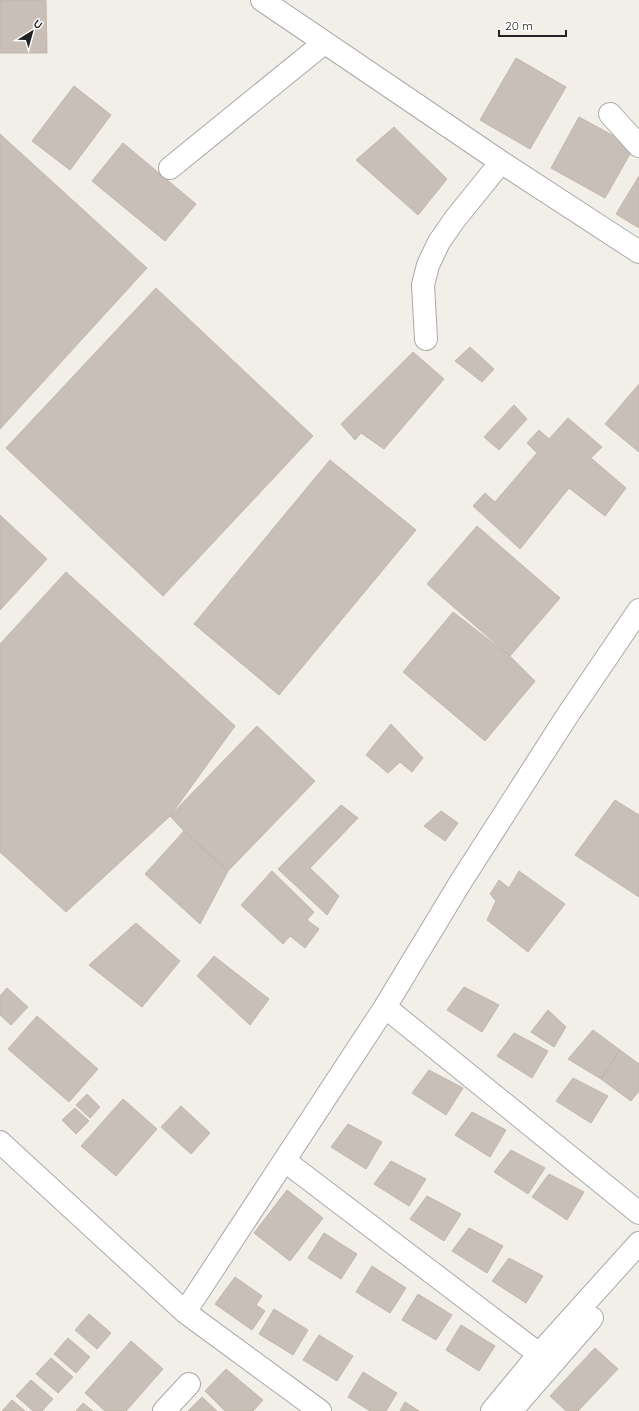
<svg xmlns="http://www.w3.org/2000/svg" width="639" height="1411" viewBox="0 0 639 1411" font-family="Quicksand,sans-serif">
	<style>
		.building { fill: #c7bfb8; stroke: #c4b6ab }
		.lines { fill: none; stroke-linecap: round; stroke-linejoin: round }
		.minor-casing { stroke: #a9a9a9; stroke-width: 24 }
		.minor { stroke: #fff; stroke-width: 22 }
	</style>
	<rect width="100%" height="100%" fill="#f2efe9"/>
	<path class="building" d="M0 0H46L47 53H0Z
		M516 58 566 87 530 149 480 120Z
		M74 86 111 115 70 170 32 141Z
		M579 117 634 147 605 198 551 168Z
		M394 127 447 179 418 215 356 160Z
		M0 134 147 268 0 429Z
		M123 143 196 204 165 241 92 181Z
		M639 176V228L616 214Z
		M156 288 313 436 163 596 6 448Z
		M470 347 494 369 482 382 455 361Z
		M413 352 444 379 384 449 361 433 355 440 341 424Z
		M639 384V452L605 424Z
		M514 405 527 419 499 450 484 437Z
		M568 418 602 447 591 458 626 488 605 516 569 488 520 549 473 506 485 493 495 502 537 453 527 443 539 430 549 439Z
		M330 460 416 530 279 695 194 624Z
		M0 515 47 559 0 610Z
		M477 526 560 598 510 656 427 584Z
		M66 572 235 726 170 816 66 912 0 852V644Z
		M453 612 510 656 535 681 485 741 403 672Z
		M391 724 423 758 412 772 400 762 388 773 366 755Z
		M257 726 315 781 228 871 184 831 170 816Z
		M615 800 639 815V897L575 855Z
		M341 805 358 818 310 868 339 896 327 915 278 869Z
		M441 811 458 823 445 841 424 826Z
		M184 831 228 871 200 924 145 874Z
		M272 871 314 912 307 920 319 929 305 948 290 936 283 944 241 905Z
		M519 871 565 904 528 952 487 920 496 901 490 894 499 880 509 888Z
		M136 923 180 961 142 1007 89 965Z
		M214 956 269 999 250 1025 197 976Z
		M464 987 499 1005 482 1032 447 1010Z
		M7 988 28 1007 11 1025 0 1015V996Z
		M548 1010 566 1027 554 1047 531 1032Z
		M37 1016 98 1069 69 1102 8 1049Z
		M593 1030 620 1050 601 1079 568 1059Z
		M514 1033 548 1051 532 1078 497 1056Z
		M620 1050 639 1064V1091L631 1101 601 1079Z
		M429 1070 463 1088 446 1115 412 1093Z
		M573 1078 608 1096 591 1123 556 1101Z
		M87 1094 100 1107 90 1118 76 1105Z
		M123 1099 157 1129 116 1176 81 1146Z
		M181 1106 210 1133 191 1154 161 1127Z
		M75 1108 89 1121 76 1134 62 1120Z
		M472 1112 506 1130 490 1157 455 1135Z
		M348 1124 382 1142 366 1169 331 1147Z
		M511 1150 545 1168 528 1194 494 1172Z
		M391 1161 426 1179 409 1206 374 1184Z
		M549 1174 584 1192 567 1220 532 1197Z
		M287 1190 323 1218 290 1261 254 1233Z
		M427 1196 461 1214 444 1241 410 1219Z
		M469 1228 503 1246 487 1273 452 1251Z
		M324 1233 357 1254 341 1279 308 1258Z
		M509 1258 543 1276 526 1303 492 1281Z
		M372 1266 406 1288 390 1313 356 1292Z
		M235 1277 262 1296 256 1305 265 1311 252 1330 215 1304Z
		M418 1294 452 1315 436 1340 402 1320Z
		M274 1309 308 1330 293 1355 259 1334Z
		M89 1314 111 1333 97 1349 75 1330Z
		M461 1325 495 1346 479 1371 446 1350Z
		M319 1335 353 1356 337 1381 303 1360Z
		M68 1338 90 1357 76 1373 54 1354Z
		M131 1341 163 1369 126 1411H105L85 1393Z
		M595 1348 618 1369 578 1411H566L550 1396Z
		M51 1358 73 1377 58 1393 36 1374Z
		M226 1369 263 1400 253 1411H225L205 1391Z
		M363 1372 397 1393 386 1411H370L348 1397Z
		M31 1380 53 1399 42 1411H33L16 1396Z
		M202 1397 217 1411H188Z
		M12 1400 25 1411H2Z
		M405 1402 419 1411H400Z
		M83 1403 93 1411H76Z"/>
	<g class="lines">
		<defs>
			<path id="minor" d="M262 0 501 162 639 252
				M610 114 639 146
				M170 168 324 43
				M426 339 423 285 428 265 439 242 455 219 501 162
				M385 1007 639 1213
				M0 1142 185 1312 320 1411
				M285 1161 539 1354
				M185 1312 385 1007 460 883 567 716 639 610
				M164 1411 189 1384
				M492 1411 539 1354 639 1243
				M511 1411 592 1318"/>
		</defs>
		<use href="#minor" class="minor-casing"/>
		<use href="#minor" class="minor"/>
	</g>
	<g transform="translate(32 32) rotate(37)" stroke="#ffffff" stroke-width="3" paint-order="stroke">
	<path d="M0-3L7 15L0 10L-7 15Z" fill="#222222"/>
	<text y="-6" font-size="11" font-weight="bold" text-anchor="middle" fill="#222222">U</text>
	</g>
	<path d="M499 30v6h67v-6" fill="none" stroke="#222222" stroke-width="2"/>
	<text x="505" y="30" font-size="12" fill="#222222" stroke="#ffffff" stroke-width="3" paint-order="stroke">20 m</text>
</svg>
